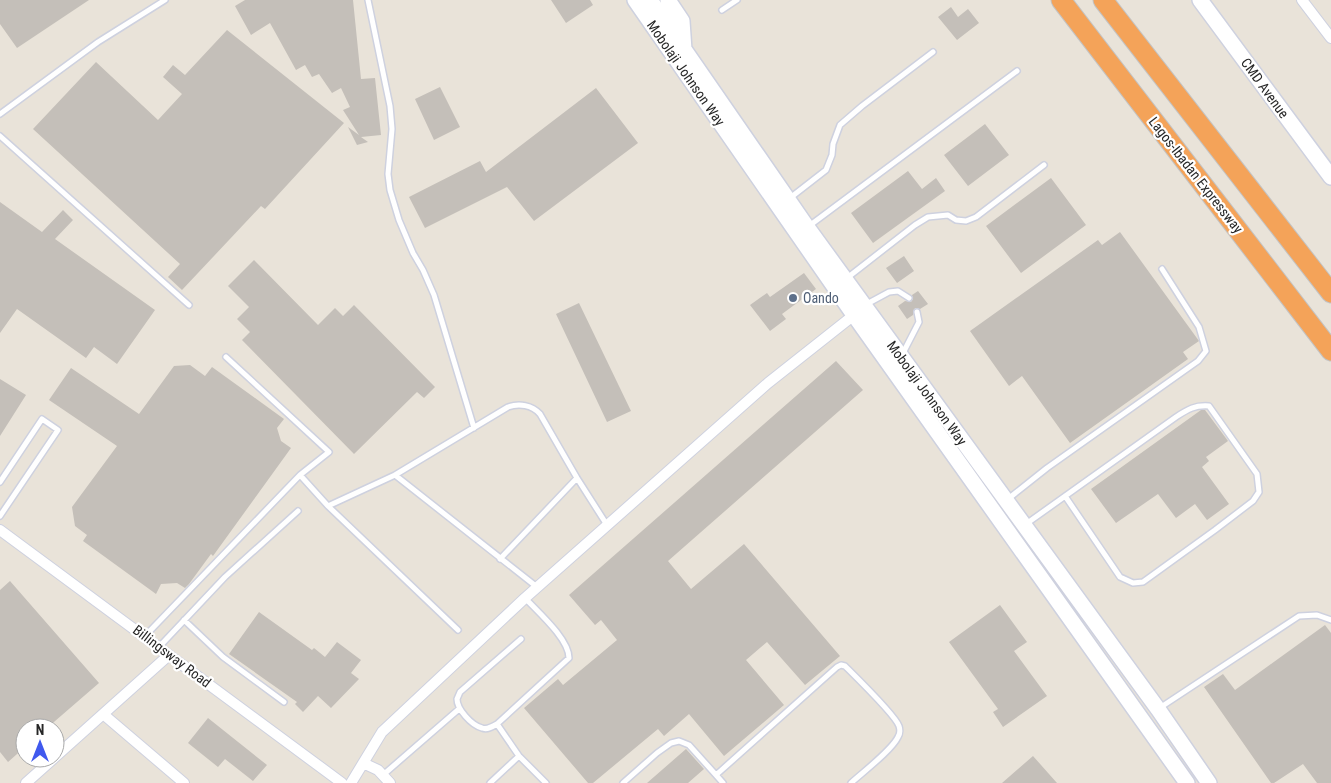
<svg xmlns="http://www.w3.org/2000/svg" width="1331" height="783" viewBox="0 0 1331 783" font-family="'Roboto Condensed',sans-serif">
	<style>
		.building { fill: #c4bfb9 }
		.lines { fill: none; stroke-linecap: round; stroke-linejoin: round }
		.lane-casing { stroke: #ced1df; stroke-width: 8 }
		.street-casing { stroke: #ced1df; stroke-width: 12 }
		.secondary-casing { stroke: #ced1df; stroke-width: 18 }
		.highway-casing { stroke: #c3c3c3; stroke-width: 21 }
		.lane { stroke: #fff; stroke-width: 5 }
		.street { stroke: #fff; stroke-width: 10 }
		.secondary { stroke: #fff; stroke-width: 15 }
		.highway { stroke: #f4a359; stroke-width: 19 }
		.service-dot { fill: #5c6f8a; stroke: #fff; stroke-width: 2 }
		.labels { text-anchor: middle; stroke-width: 4.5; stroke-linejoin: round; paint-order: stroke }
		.street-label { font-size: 14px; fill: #272727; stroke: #fff }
		.service-label { font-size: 14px; fill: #4e5e75; stroke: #fff; text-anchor: start }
	</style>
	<rect width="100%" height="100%" fill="#e9e3d9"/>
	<path class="building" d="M0 0H89L17 48 0 24Z
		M245 0H353L361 79 375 78 381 135 361 137 368 142 357 145 348 127 359 135 343 110 350 107 341 88 332 93 319 74 312 77 305 65 296 70 270 23 251 35 235 6Z
		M551 0H590L593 5 566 23Z
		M951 7 958 17 968 9 979 23 957 40 938 17Z
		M227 30 344 123 265 209 261 206 182 290 168 277 180 264 33 129 96 62 158 120 182 94 163 77 173 65 185 75Z
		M440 87 460 127 434 140 415 99Z
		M596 88 638 143 534 221 507 187 425 228 409 197 480 161 486 172Z
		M985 124 1009 155 968 186 944 155Z
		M908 171 922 189 936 178 945 191 873 243 851 213Z
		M1051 178 1086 225 1021 273 986 226Z
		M0 202 42 232 63 210 73 220 55 239 155 310 117 364 94 347 86 358 17 309 0 333Z
		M1120 232 1199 341 1183 352 1188 359 1070 443 1022 376 1009 386 970 331 1098 240 1102 245Z
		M904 256 914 271 897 283 886 268Z
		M254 260 318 325 335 308 343 316 354 305 435 387 424 398 417 392 354 454 242 340 250 332 237 319 249 307 228 286Z
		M804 273 816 289 782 314 786 319 770 331 750 305 767 293 770 297Z
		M918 291 928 304 920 309 915 308 913 315 907 319 898 306 905 301 911 302 913 299 912 295Z
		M579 303 631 411 607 422 556 314Z
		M836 361 863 390 668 561 691 589 744 544 840 656 805 685 767 642 746 660 784 705 724 756 689 714 664 736 658 729 593 783H588L524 708 558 679 563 685 617 640 601 620 595 625 569 595Z
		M190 365 205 376 212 367 284 419 277 428 281 441 291 448 213 556 211 554 189 584 185 588 177 583 161 584 156 594 83 541 87 535 75 526 72 507 117 446 49 400 71 368 139 414 174 366Z
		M0 379 26 395 0 436Z
		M1201 410H1205L1228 441 1206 457 1209 461 1202 467 1229 504 1207 520 1195 504 1176 518 1158 494 1116 523 1091 489Z
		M10 581 99 683 47 728H25V747L8 762 0 752V590Z
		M1000 605 1027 642 1014 651 1047 696 1003 727 993 712 998 709 949 642Z
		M259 612 312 650 314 648 325 657 337 642 361 660 351 673 359 679 331 708 318 696 303 712 295 704 297 702 229 654Z
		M1325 625 1331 633V783H1317L1303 764 1274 783H1271L1204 687 1223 674 1235 690Z
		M208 718 267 765 253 781 225 759 218 767 188 743Z
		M686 749 704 769 688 783H647Z
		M1033 756 1057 783H1002Z"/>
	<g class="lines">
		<defs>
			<path id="lane" d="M368 0 390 106 392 129 388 174 390 190 399 220 413 253 423 270 434 295 474 428
				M722 10 737 0
				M0 114 98 42 165 0
				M0 136 189 305
				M790 198 826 170 832 155 833 144 840 125 862 106 933 52
				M809 226 1017 71
				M847 278 915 225 928 217 948 215 956 220 966 221 976 217 1044 165
				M865 305 889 292 898 291 909 298
				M902 355 919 322 917 312
				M226 357 329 452 300 475
				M0 482 42 419 58 430 0 516
				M1008 499 1047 468 1198 361 1206 351 1199 327 1162 269
				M328 506 458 630
				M1026 524 1176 417C1188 409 1195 405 1209 406L1257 474 1259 492 1253 501 1215 530 1143 582 1133 583 1120 577 1065 496
				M500 559 577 478
				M537 587 395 475 508 407C519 403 532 405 540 414L577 478 607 525
				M184 620 223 657 284 702
				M145 636 300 475 328 506 395 475
				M521 639 460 692 457 699C457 709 471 725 482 728 487 730 492 727 497 724L569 658C569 639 538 612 525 598
				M159 647 225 577 298 511
				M1158 709 1299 616 1317 615 1331 620
				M497 724 519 756 546 783
				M383 775 459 709
				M716 775 723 783
				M490 783 519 756
				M623 783 657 753 671 743 679 741 689 745 716 775 837 667 841 665 845 666C856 677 895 715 899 726 900 729 900 734 898 737 892 750 863 772 851 783"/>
			<path id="street" d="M1302 0 1331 38
				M0 530 342 783
				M103 714 184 783
				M55 757 169 655
				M363 763 378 770 390 783
				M26 783 54 758
				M351 783 382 732 525 598 768 383 854 315"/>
			<path id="secondary" d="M635 0 854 315 1187 783
				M650 0 807 227 1158 709 1209 783
				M668 0 682 21 684 50
				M1200 0 1331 177"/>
			<path id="highway" d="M1061 0 1331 351
				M1103 0 1331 293"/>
		</defs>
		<use href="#lane" class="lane-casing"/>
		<use href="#street" class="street-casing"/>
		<use href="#secondary" class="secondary-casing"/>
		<use href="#highway" class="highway-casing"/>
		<use href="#lane" class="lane"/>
		<use href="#street" class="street"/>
		<use href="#secondary" class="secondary"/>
		<use href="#highway" class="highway"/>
	</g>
	<circle class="service-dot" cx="793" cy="298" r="5"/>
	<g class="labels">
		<g class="street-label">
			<text transform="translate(686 73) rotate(55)" y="5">Mobolaji Johnson Way</text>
			<text transform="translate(1265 88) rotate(54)" y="5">CMD Avenue</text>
			<text transform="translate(1196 175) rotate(52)" y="5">Lagos-Ibadan Expressway</text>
			<text transform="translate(927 393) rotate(54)" y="5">Mobolaji Johnson Way</text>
			<text transform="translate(172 656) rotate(37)" y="5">Billingsway Road</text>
		</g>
		<g class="service-label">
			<text x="803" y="303">Oando</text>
		</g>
	</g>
	<g transform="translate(40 743)"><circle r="24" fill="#ffffff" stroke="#a9a9a9"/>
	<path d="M0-4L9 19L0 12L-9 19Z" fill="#4059ee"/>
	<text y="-8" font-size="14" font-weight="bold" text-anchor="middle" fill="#272727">N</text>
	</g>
</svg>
